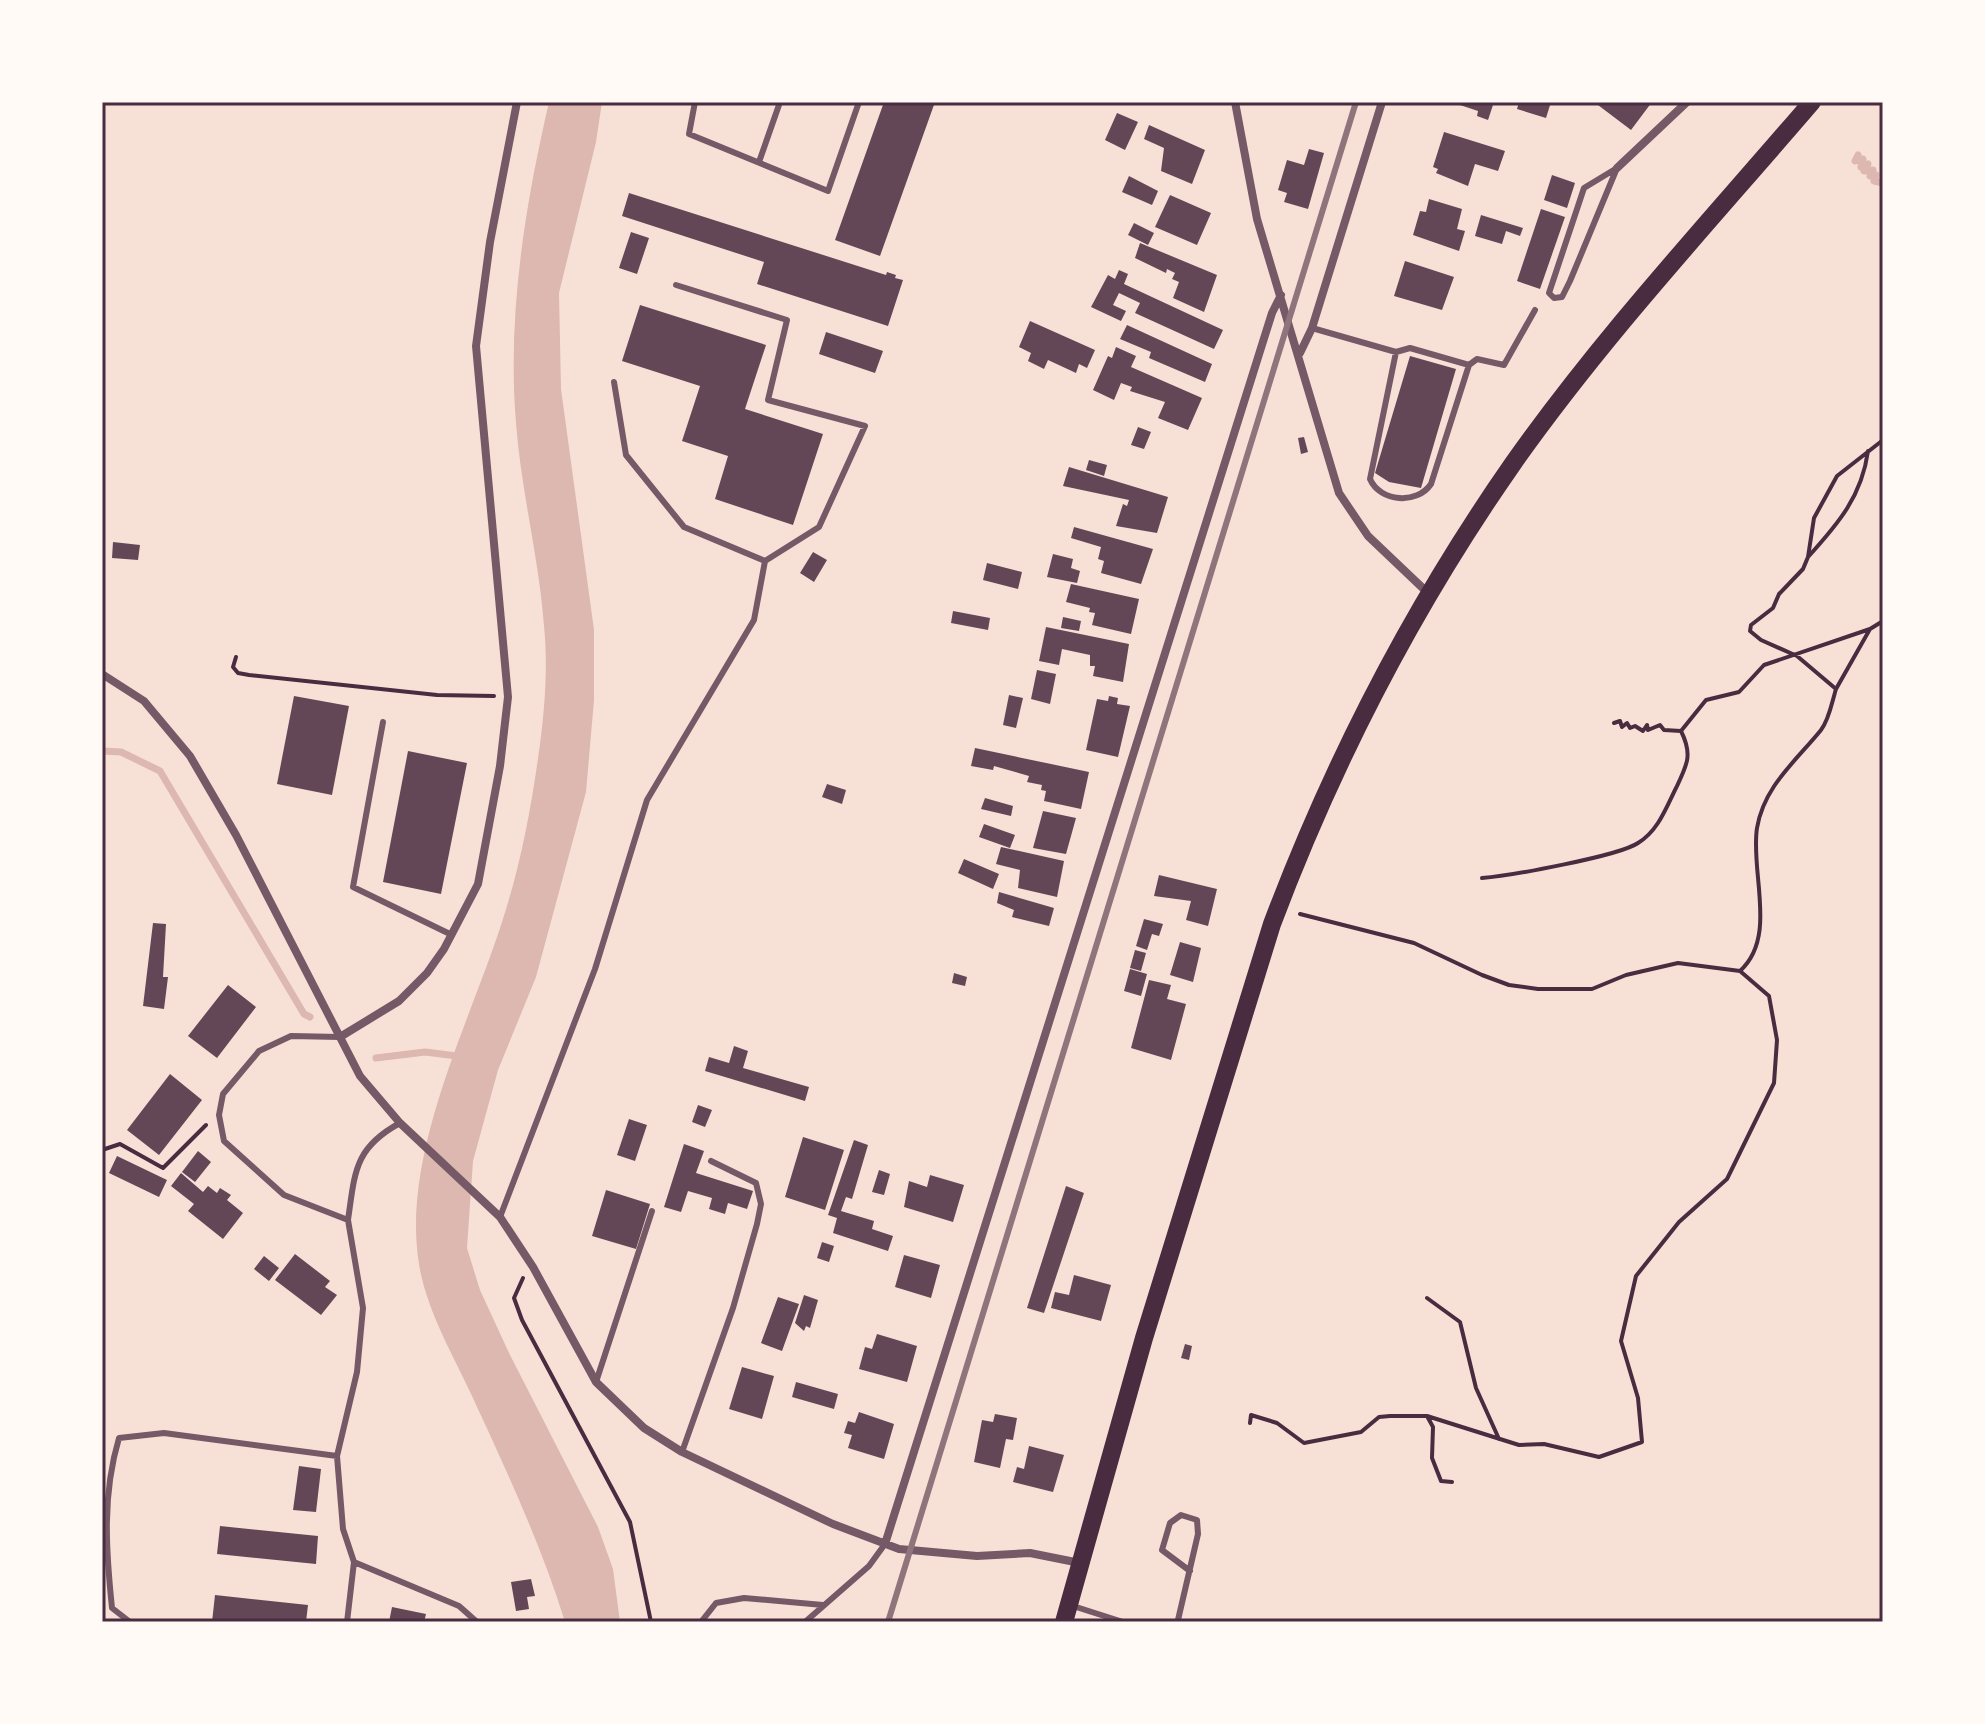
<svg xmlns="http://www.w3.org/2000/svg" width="1985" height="1724" viewBox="0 0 1985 1724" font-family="'Archivo Narrow',sans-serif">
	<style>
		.water { fill: #dcb8b0 }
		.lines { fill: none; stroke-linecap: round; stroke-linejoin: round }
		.stream { stroke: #dcb8b0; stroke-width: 7 }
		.building { fill: #644757 }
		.path { stroke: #4a2c40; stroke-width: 4 }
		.service { stroke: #755966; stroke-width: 6 }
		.minor { stroke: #755966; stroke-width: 8 }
		.primary { stroke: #4a2c40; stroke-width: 18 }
		.rail { stroke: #8f747c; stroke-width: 6 }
		.neatline { fill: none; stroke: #4a2c40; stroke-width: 3 }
	</style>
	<rect width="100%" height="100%" fill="#f7e1d7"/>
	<path class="water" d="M549 102H602L596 142 559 293 561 389 594 630V700L586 792 536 977 498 1070 473 1161 467 1248 480 1290 509 1353 598 1527 613 1569 620 1622H565C541 1544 506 1470 472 1396 453 1355 426 1309 419 1264 401 1154 469 1025 502 922 521 864 532 804 540 744 545 706 548 665 544 626 539 558 521 491 516 423 507 315 525 206 549 102Z"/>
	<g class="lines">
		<path class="stream" d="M1858 155 1855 161 1863 159 1861 167 1868 164 1864 171 1873 170 1870 176 1876 175 1874 181 1883 183
			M102 751 121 752 160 771 304 1014 310 1017
			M376 1058 425 1052 465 1057"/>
	</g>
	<path class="building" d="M884 102H935L880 256 835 240Z
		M1451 102H1494L1488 120 1477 116 1478 111Z
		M1519 102H1551L1546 118 1517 109Z
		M1594 102H1652L1631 130Z
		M1117 113 1138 122 1125 150 1105 140Z
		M1149 125 1205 150 1192 184 1161 171 1164 148 1144 139Z
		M1444 132 1505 151 1498 171 1475 164 1468 186 1436 173 1438 169 1433 167Z
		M1309 149 1324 153 1308 209 1284 202 1287 193 1278 190 1287 160 1304 165Z
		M1552 175 1575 183 1567 208 1544 200Z
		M1129 176 1158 191 1152 205 1122 192Z
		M629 193 886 275 887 272 896 275 895 278 903 280 888 326 757 284 764 262 622 216Z
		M1170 195 1211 213 1197 245 1155 227Z
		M1429 199 1462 209 1457 229 1465 231 1459 251 1413 235 1420 211 1426 212Z
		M1541 209 1565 217 1540 289 1517 281Z
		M1481 215 1523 228 1520 236 1506 231 1502 244 1475 236Z
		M1134 223 1154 233 1148 245 1128 235Z
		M631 232 649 238 637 274 619 268Z
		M1140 243 1217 275 1204 312 1173 298 1179 282 1172 279 1175 273 1167 269 1166 273 1135 258Z
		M1405 261 1454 277 1442 310 1394 296Z
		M1119 270 1128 274 1124 284 1223 330 1214 349 1135 313 1140 303 1119 293 1113 305 1126 311 1121 321 1091 307 1108 275 1115 279Z
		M640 305 766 345 745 409 823 434 793 525 715 499 728 456 682 441 700 386 622 361Z
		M1030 321 1095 350 1087 368 1079 364 1076 373 1048 360 1044 369 1028 361 1031 353 1019 347Z
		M1127 325 1212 364 1205 382 1149 358 1151 352 1120 339Z
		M826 332 883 351 875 373 819 354Z
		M1116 347 1136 356 1131 367 1202 398 1188 430 1158 418 1165 402 1130 391 1132 387 1121 383 1114 400 1093 390 1108 356 1112 358Z
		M1410 356 1456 369 1421 488 1389 482 1375 473Z
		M1138 427 1151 432 1144 449 1131 445Z
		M1304 437 1308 452 1301 454 1298 438Z
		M1089 460 1107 465 1104 476 1086 470Z
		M1069 467 1168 497 1157 533 1116 526 1123 504 1127 506 1129 500 1063 486Z
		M1074 527 1153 549 1141 584 1101 573 1104 561 1098 559 1101 547 1071 538Z
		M113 542 140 545 138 560 112 558Z
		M813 552 827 560 814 582 800 573Z
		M1053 554 1073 559 1071 568 1080 571 1077 583 1047 577Z
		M987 563 1022 572 1018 589 983 580Z
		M1071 584 1139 599 1131 634 1092 625 1095 613 1089 612 1090 608 1066 602Z
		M953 611 990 618 988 630 951 623Z
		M1063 617 1081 621 1079 631 1061 628Z
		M1046 627 1129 644 1123 682 1093 676 1095 666H1090V655L1062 649 1059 665 1039 661Z
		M1037 670 1056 674 1050 704 1031 699Z
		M1009 695 1023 698 1016 728 1003 725Z
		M294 696 349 706 332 795 277 784Z
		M1109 696 1118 698 1117 704 1130 706 1118 757 1086 750 1097 699 1108 701Z
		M975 748 1089 772 1081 809 1044 801 1046 791 1041 790 1042 785 1027 782 1029 776 994 766 993 770 971 766Z
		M408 751 467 763 441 894 383 882Z
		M827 784 846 790 842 804 822 797Z
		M985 798 1013 806 1011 816 981 809Z
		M1043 811 1076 818 1066 854 1033 848Z
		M984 824 1015 835 1010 848 979 837Z
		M1001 847 1064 861 1057 897 1018 888 1020 870 996 864Z
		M964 859 999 874 993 889 958 873Z
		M1159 875 1217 889 1208 926 1186 920 1191 901 1154 896Z
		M999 892 1054 908 1049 926 1012 917 1014 910 997 903Z
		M1144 919 1163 924 1159 936 1152 934 1147 950 1136 946Z
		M153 923 166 924 163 977H168L164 1009 143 1006Z
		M1180 942 1201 948 1193 982 1170 975Z
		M1135 950 1146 953 1141 971 1130 968Z
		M1130 969 1147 974 1141 996 1124 991Z
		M954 973 967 977 965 986 952 983Z
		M1149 980 1171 985 1167 999 1186 1004 1171 1060 1131 1048Z
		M228 985 256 1007 217 1058 188 1036Z
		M734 1046 748 1051 743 1068 809 1087 805 1101 705 1071 709 1057 729 1063Z
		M170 1074 202 1100 159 1155 127 1130Z
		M698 1105 712 1110 705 1127 692 1122Z
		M629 1119 647 1125 635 1161 617 1155Z
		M803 1137 844 1150 825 1210 785 1197Z
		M854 1140 868 1145 852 1199 846 1197 841 1211 874 1221 872 1229 893 1236 888 1251 833 1233 837 1218 828 1215Z
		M684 1144 704 1151 696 1173 753 1191 747 1209 728 1203 725 1214 709 1209 712 1198 688 1191 681 1212 664 1207Z
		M198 1151 211 1162 195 1182 182 1172Z
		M117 1156 167 1180 159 1197 109 1173Z
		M879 1170 890 1174 884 1195 872 1192Z
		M181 1173 203 1192 208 1186 217 1193 220 1188 231 1195 227 1200 243 1213 223 1239 188 1211 194 1204 171 1186Z
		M930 1175 964 1185 953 1222 904 1207 909 1181 927 1187Z
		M1066 1186 1084 1193 1044 1313 1027 1308Z
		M606 1190 650 1204 636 1249 592 1236Z
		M822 1242 834 1246 829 1262 817 1258Z
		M295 1254 330 1281 325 1287 337 1295 321 1315 275 1280Z
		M904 1255 940 1265 931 1298 895 1287Z
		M264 1256 279 1268 269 1281 254 1269Z
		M1074 1275 1111 1285 1101 1321 1051 1308 1055 1292 1069 1295Z
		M804 1295 818 1300 810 1328 806 1326 804 1331 795 1323Z
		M778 1297 799 1304 782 1351 761 1343Z
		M877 1334 917 1346 907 1382 859 1369 865 1347 872 1349Z
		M1185 1344 1192 1346 1189 1360 1181 1358Z
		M742 1367 774 1376 762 1419 729 1409Z
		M796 1382 838 1394 834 1409 792 1397Z
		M859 1412 894 1424 884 1459 848 1448 852 1435 844 1433 848 1421 855 1423Z
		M995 1414 1017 1418 1013 1440 1006 1439 1000 1468 974 1462 982 1420 993 1422Z
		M1029 1446 1064 1455 1053 1492 1013 1482 1017 1467 1024 1469Z
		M299 1466 321 1469 316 1512 293 1510Z
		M220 1526 318 1536 316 1564 217 1554Z
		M531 1579 535 1596 527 1597 529 1609 516 1611 511 1582Z
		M215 1595 308 1605 306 1622H212Z
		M392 1607 426 1614 424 1622H389Z"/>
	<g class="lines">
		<path class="path" d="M1808 557C1838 524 1862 496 1868 451
			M1870 629 1883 621
			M236 657 233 667 238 673 249 675 437 695 494 696
			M1614 723 1620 721 1622 727 1627 723 1630 728 1635 726 1643 731 1647 725 1648 730 1660 725 1664 730 1681 731
			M1482 878C1509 876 1619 856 1638 843 1658 831 1666 808 1676 788 1687 765 1693 755 1681 731L1706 700 1739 692 1764 665 1870 629 1836 689 1797 656 1761 640 1750 631 1751 625 1773 608 1779 594 1803 569 1808 557 1814 518 1837 476 1883 440
			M1300 914 1414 943 1482 975 1509 985 1538 989H1592L1626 975 1678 963 1740 971C1778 937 1750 872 1757 828 1764 786 1796 761 1821 730 1829 720 1832 702 1836 689
			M102 1150 120 1144 163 1168 206 1125
			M523 1278 514 1298 522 1320 630 1522 651 1622
			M1427 1298 1460 1322 1476 1388 1499 1439
			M1427 1416 1433 1427 1432 1458 1441 1481 1452 1482
			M1250 1423 1251 1415 1277 1423 1304 1443 1361 1432 1379 1417 1390 1416H1427L1519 1445 1544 1444 1599 1457 1642 1442 1638 1398 1621 1341 1636 1276 1679 1222 1727 1179 1774 1083 1777 1040 1769 996 1740 971"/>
		<path class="service" d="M695 102 689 134 828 191 859 102
			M759 162 780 102
			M1617 168 1570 281 1562 297 1554 298 1549 293 1584 188Z
			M1312 328 1396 352 1410 348 1469 365 1431 484C1417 505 1380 502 1370 479L1396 352
			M1469 365 1477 359 1504 365 1535 310
			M614 382 626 455 684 527 765 561
			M383 722 353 887 452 935
			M340 1037 291 1036 259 1051 223 1094 219 1115 224 1141 284 1195 348 1220C355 1172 354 1148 400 1123
			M500 1217 595 969 647 800 754 620 765 561 819 527 865 426 768 400 787 320 676 285
			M596 1382 652 1211
			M682 1452 733 1308 757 1224 761 1204 756 1183 711 1161
			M337 1456 343 1529 354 1562 347 1622
			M354 1562 459 1606 477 1622
			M1073 1606 1123 1622
			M130 1622 112 1608C106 1550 102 1495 119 1438L164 1433 337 1456 357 1372 363 1308 348 1220
			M701 1622 716 1603 744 1598 823 1605
			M805 1622 869 1566 885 1544
			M1177 1622 1178 1620 1198 1534 1197 1520 1181 1515 1170 1523 1162 1550 1190 1571"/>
		<path class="minor" d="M1235 102 1257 219 1339 493 1368 536 1429 594
			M1617 168 1687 102
			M1300 353 1312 328 1382 102
			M102 674 144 701 190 756 236 835 360 1076 400 1123 500 1217 533 1267 596 1382 644 1428 682 1452 833 1524 899 1549 977 1556 1030 1553 1080 1563
			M340 1037 399 1001 427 973 444 949 478 884 500 766 508 697 476 346 490 242 517 102
			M885 1544 1272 313 1281 295"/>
		<path class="primary" d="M1064 1622 1144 1338 1272 924C1333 762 1413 607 1512 465 1602 337 1710 221 1812 102"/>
		<path class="rail" d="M888 1622 1356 102"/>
	</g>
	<rect width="1985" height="1724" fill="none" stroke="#fffaf5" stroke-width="208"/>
	<rect x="104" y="104" width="1777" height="1516" class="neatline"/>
</svg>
